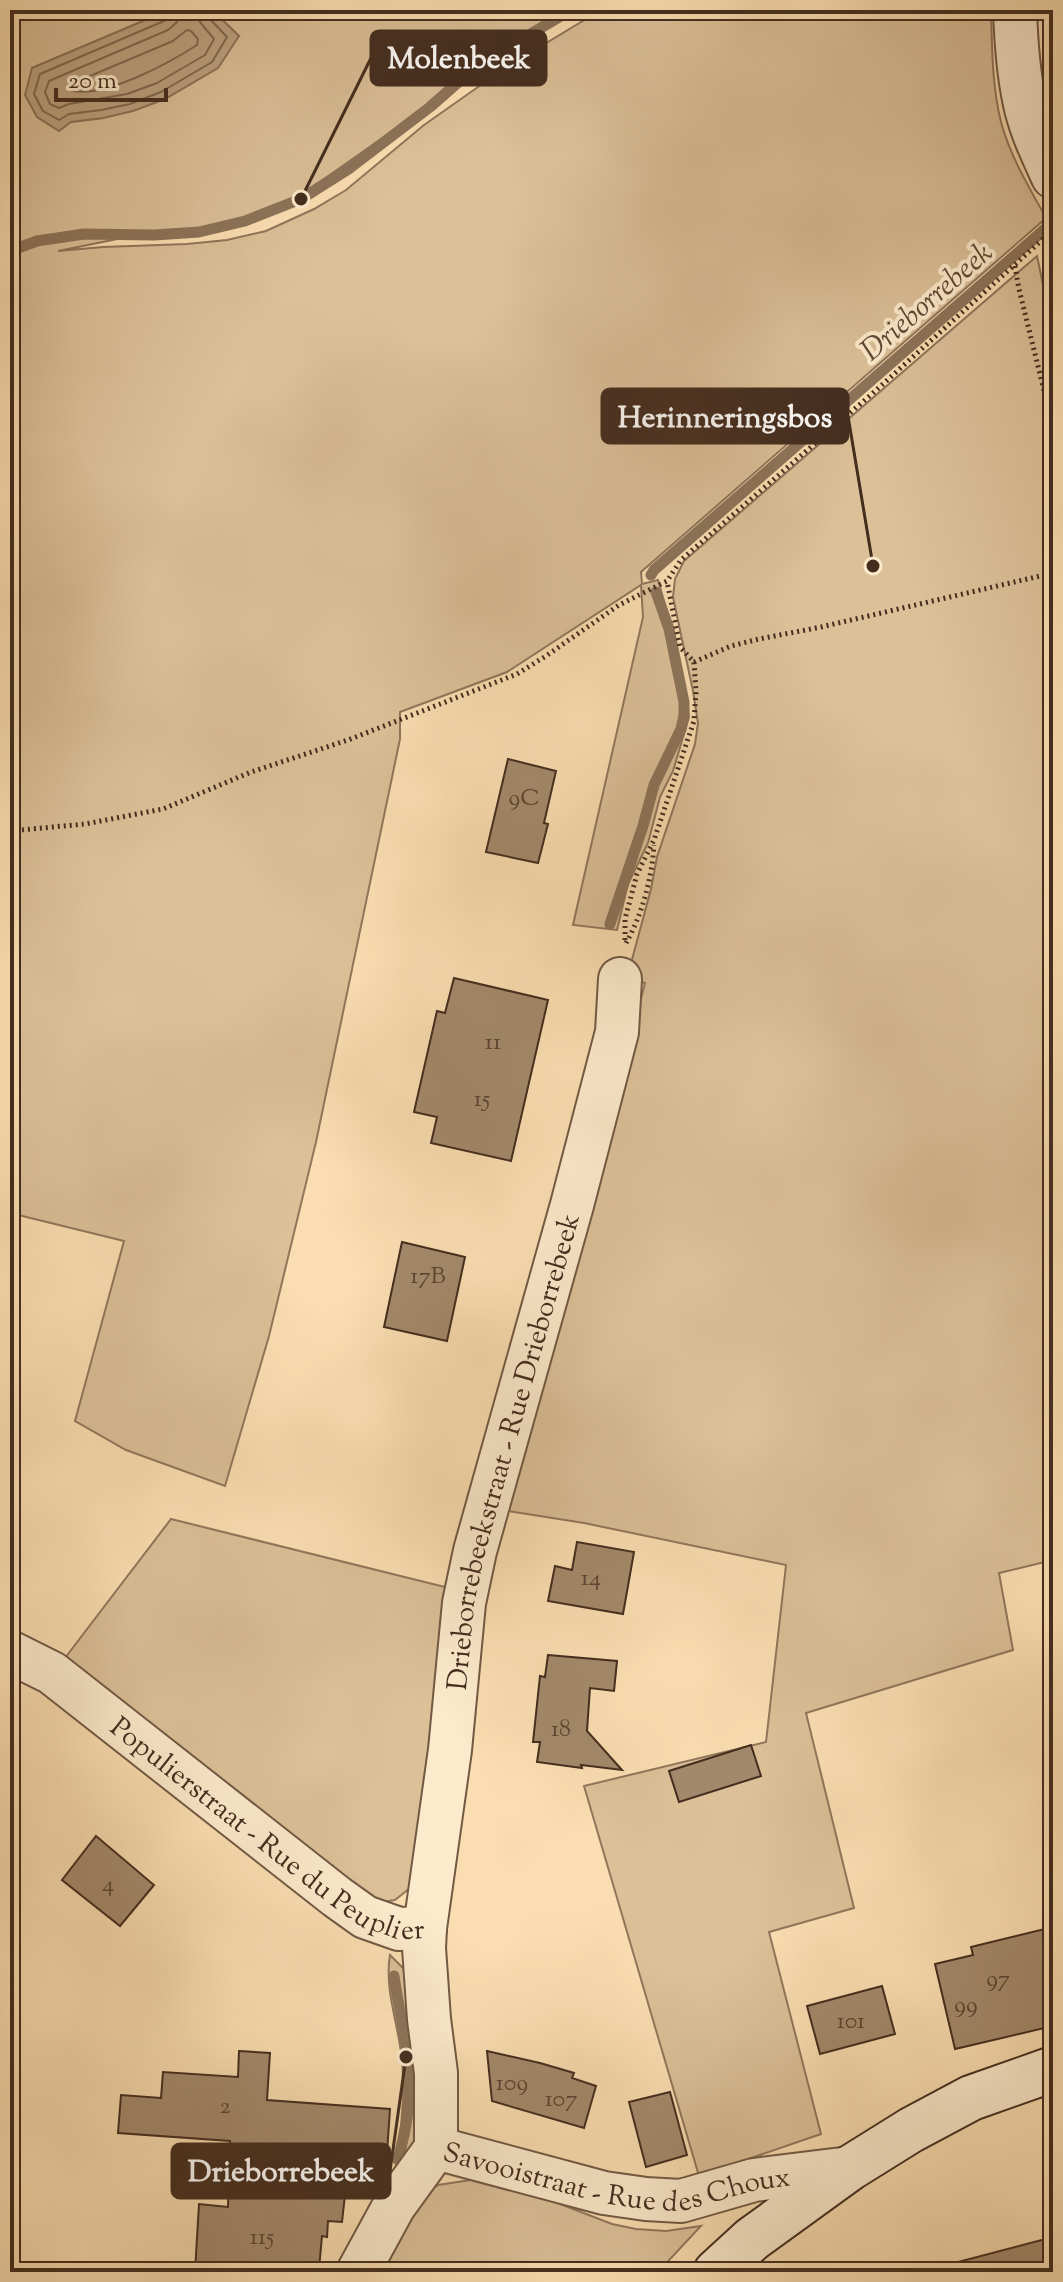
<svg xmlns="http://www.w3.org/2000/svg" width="1063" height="2282" viewBox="0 0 1063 2282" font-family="'Sorts Mill Goudy',serif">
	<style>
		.green { fill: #dbc098; stroke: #90765c; stroke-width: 2 }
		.water { fill: #bca27f; stroke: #8c7359; stroke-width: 2 }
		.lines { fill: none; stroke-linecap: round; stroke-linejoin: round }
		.shore { stroke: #80684f; stroke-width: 2 }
		.stream { stroke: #8c7359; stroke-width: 11 }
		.building { fill: #a3896b; stroke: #442d1f; stroke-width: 2 }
		.street-casing { stroke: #725944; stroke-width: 46 }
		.secondary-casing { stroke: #442d1f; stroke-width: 48 }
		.path { stroke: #442d1f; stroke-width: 5; stroke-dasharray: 2 4; stroke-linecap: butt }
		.street { stroke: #fceacc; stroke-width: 42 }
		.secondary { stroke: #fceacc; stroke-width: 44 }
		.labels { text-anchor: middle; stroke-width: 8; stroke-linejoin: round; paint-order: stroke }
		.number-label { font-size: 24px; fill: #5c4432 }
		.street-label { font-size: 28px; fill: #442d1f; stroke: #fceacc }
		.water-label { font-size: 30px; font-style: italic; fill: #624a37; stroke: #fceacc }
		.leader { fill: none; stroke: #442d1f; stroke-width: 3 }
		.callout-dot { fill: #442d1f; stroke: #fceacc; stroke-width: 3 }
		.callout { fill: #442d1f; stroke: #442d1f; stroke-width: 3 }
		.callout-label { font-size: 30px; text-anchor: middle; font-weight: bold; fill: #fff }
	</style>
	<rect width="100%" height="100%" fill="#fadeb1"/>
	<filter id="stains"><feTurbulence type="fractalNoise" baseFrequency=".0025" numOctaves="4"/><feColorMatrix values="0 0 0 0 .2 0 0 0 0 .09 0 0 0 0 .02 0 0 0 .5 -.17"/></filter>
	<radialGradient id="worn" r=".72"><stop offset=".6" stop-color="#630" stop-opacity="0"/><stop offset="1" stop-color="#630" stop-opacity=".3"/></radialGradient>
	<path class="green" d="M10 10H169L32 68 71 122 103 118 239 36 212 10H574L435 101 284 207 208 231 142 234 58 251 103 247 187 244 227 240 266 231 314 209 346 190 424 125 505 68 601 10H991C992 47 992 86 1001 122 1010 156 1029 187 1046 218L641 572 642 584 658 580 673 633 689 717 673 771 660 797 648 843 628 884 617 930 573 925 643 617 641 585 507 672 400 712V739L316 1142 269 1336 225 1486 126 1450 75 1421 124 1241 10 1213Z
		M1037 256 1053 332V933L1045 952 1053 957V978L1043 1044 1053 1090V1560L999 1573 1013 1650 806 1713 854 1908 769 1932 821 2134 699 2176 584 1786 766 1742 786 1565 584 1523 502 1510 586 1210 645 983 627 978 651 889 657 857 695 744 698 723 693 691 673 597 675 579 684 561Z
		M171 1519 449 1588 415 1884 395 1900 376 1903 65 1658Z
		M390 1955 404 1969 410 1983 420 2119 413 2148 404 2165 398 2160C401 2127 405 2094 402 2060 399 2026 384 1990 390 1955Z
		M477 2179 524 2190 612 2224 636 2229 666 2231 701 2226 658 2272H377L415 2202 438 2185Z"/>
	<path class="water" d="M169 10H212L239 36 218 68 165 99 133 111 103 118 71 122 59 131 37 117 25 95 32 68Z"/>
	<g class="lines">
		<path class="shore" d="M169 10 168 16 164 21 40 74 34 94 43 111 59 120 69 114 101 110 130 104 161 92 212 62 227 37 209 18 207 10
			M179 10 177 22 168 30 49 81 45 92 50 104 59 108 69 104 127 94 157 83 205 55 214 39 200 22 197 10
			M187 30 191 31 198 39 197 45C169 63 102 100 70 90L71 84 173 41Z"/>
		<path class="stream" d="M10 251 37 241 84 234 154 235 199 232 245 221 301 199 350 168 430 107 463 78 517 42 571 10
			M651 575 654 570 1053 222
			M610 924 643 826 654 785 681 729 684 715V702L669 629 656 592
			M394 1976C400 2016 411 2059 409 2099 408 2120 403 2140 398 2160"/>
	</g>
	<path class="building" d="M508 759 556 771 544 823 548 824 538 863 486 852Z
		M454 978 548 1000 511 1161 431 1143 437 1117 414 1112 437 1011 445 1013Z
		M402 1242 465 1257 447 1341 384 1327Z
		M577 1542 634 1552 623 1614 548 1601 555 1566 572 1570Z
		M548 1655 617 1661 614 1691 590 1688 587 1731 622 1770 581 1765 582 1768 537 1762 540 1742H533L540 1676 545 1677Z
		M751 1745 761 1776 679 1802 669 1771Z
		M96 1836 154 1885 120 1926 62 1880Z
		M1053 1927V2026L955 2049 935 1964 973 1955 971 1947Z
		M882 1986 895 2034 820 2054 807 2006Z
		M239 2051 270 2053 267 2100 390 2109 387 2153 350 2150 342 2222 328 2221 327 2237 322 2236 319 2269 272 2266 273 2272H195L199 2204 228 2207 230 2141 118 2133 121 2095 161 2098 163 2072 238 2077Z
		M487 2051 540 2063 574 2073 572 2078 596 2086 584 2128 492 2101Z
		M670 2092 687 2155 646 2167 629 2102Z
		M1053 2237V2272H959L958 2262Z"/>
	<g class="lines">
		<defs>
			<g id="street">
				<path d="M1015 10C1016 40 1018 70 1024 99 1029 126 1042 153 1053 177"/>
				<path id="s1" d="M10 1652 52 1673 337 1897 365 1917 399 1929 425 1928"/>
				<path id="s2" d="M436 2148V2073L429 2019 424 1948 425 1928 450 1750 464 1603 475 1551 572 1205 617 1032 620 979"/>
				<path id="s3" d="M436 2148 604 2193 646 2199 681 2201 754 2180 850 2168"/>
				<path d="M358 2272 394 2206 436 2148"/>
			</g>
			<path id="secondary" d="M716 2272 752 2239 850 2168 911 2130 971 2098 1053 2069"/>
		</defs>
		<use href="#street" class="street-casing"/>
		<use href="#secondary" class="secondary-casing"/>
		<path class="path" d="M1015 266 1019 289 1053 427
			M694 662 731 646 759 639 821 627 1053 573
			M10 831 85 824 163 809 251 772 348 740 517 674 546 656 619 605 667 581 681 560 873 393 1053 230
			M625 940V919L637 874 654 840 694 721 696 692 694 662 680 647 667 581
			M626 943C642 915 652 878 654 845"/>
		<use href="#street" class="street"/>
		<use href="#secondary" class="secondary"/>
	</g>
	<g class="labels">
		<g class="number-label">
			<text x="524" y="805">9C</text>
			<text x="493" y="1049">11</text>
			<text x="482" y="1106">15</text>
			<text x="428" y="1283">17B</text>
			<text x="591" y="1585">14</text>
			<text x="561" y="1736">18</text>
			<text x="108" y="1891">4</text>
			<text x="998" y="1986">97</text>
			<text x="966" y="2012">99</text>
			<text x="851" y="2028">101</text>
			<text x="512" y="2090">109</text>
			<text x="561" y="2106">107</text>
			<text x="225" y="2113">2</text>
			<text x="262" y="2244">115</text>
		</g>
		<g class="street-label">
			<text dy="10" stroke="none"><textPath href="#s2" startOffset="706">Drieborrebeekstraat - Rue Drieborrebeek</textPath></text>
			<text dy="10" stroke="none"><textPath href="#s1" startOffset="316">Populierstraat - Rue du Peuplier</textPath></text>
			<text dy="10" stroke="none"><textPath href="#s3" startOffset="186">Savooistraat - Rue des Choux</textPath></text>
		</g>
		<g class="water-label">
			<text transform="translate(926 301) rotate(-41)" y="10">Drieborrebeek</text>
		</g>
	</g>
	<path class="leader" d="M301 199L371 58M873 566L848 416M406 2057L390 2171"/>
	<g class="callout-dot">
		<circle cx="301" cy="199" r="8"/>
		<circle cx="873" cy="566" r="8"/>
		<circle cx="406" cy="2057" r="8"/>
	</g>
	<g class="callout">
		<rect x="371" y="31" width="175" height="54" rx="8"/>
		<rect x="602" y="389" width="246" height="54" rx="8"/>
		<rect x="172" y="2144" width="218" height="54" rx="8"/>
	</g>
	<g class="callout-label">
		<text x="459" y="68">Molenbeek</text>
		<text x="725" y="427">Herinneringsbos</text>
		<text x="281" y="2181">Drieborrebeek</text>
	</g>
	<rect width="1063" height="2282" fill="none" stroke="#fadeb1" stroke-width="40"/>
	<rect x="12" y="12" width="1039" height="2258" fill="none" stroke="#442d1f" stroke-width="4"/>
	<rect x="20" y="20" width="1023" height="2242" fill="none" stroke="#442d1f" stroke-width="2"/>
	<path d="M56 88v12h110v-12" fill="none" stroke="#442d1f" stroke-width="4"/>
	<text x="68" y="88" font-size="24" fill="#442d1f" stroke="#fceacc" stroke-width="6" paint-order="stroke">20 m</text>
	<rect width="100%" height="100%" filter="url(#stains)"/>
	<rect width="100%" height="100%" fill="url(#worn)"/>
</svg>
